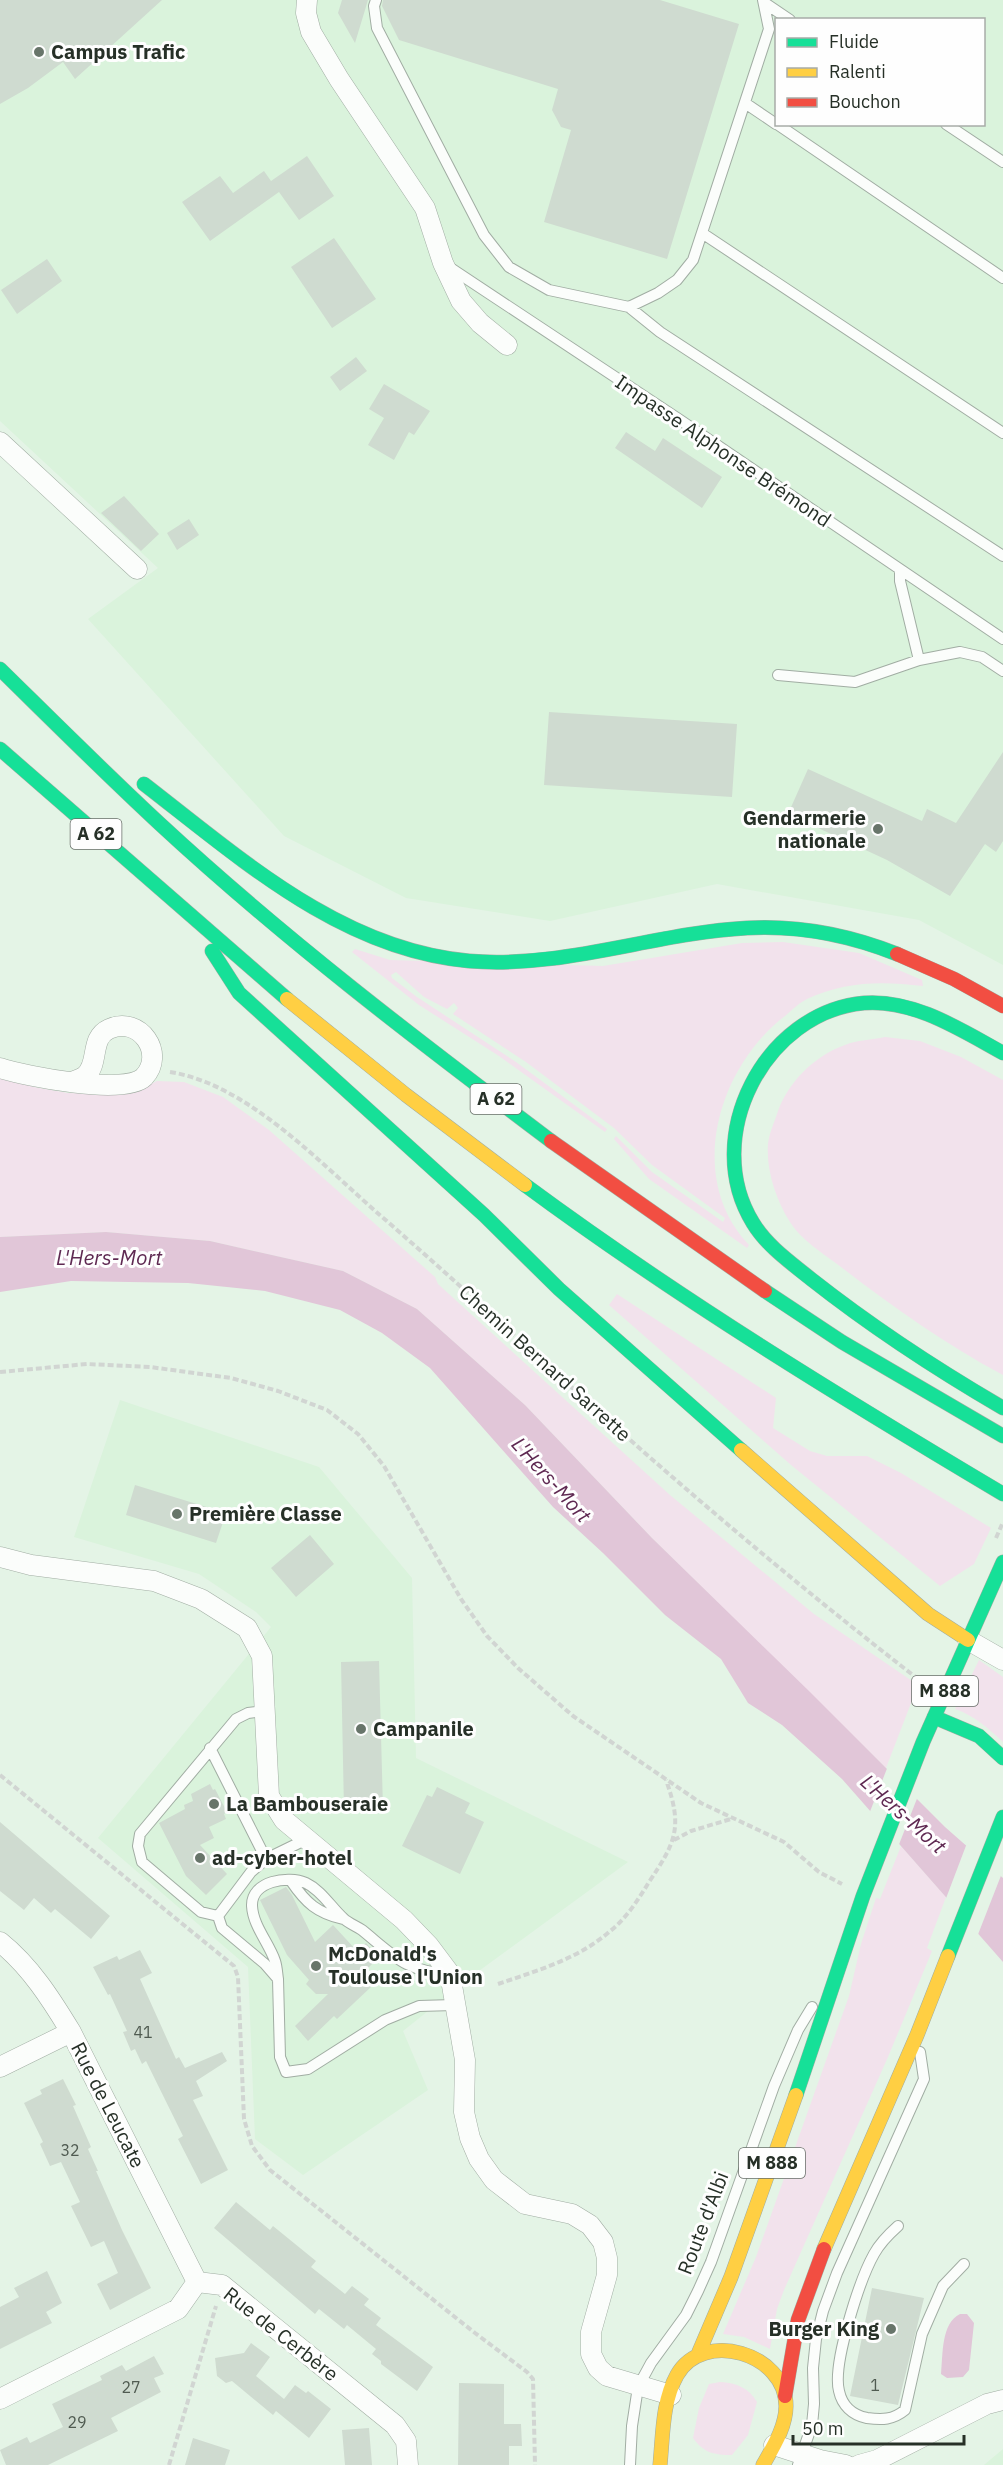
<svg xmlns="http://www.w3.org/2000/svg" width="1003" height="2465" viewBox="0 0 1003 2465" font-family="'IBM Plex Sans',sans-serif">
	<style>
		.built { fill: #daf3dc; fill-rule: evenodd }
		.green { fill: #f2e2ec }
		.water { fill: #e1c6d8 }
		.pier { fill: #e4f4e6 }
		.building { fill: #cfdbd0 }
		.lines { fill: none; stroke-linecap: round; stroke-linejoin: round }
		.lane-casing { stroke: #a1ada3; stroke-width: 12 }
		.street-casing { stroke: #a1ada3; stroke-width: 21 }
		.fast-casing { stroke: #a1ada3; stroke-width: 15 }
		.slow-casing { stroke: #a1ada3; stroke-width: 15 }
		.jam-casing { stroke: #a1ada3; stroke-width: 15 }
		.path { stroke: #d1d5d2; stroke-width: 4; stroke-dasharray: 6 3; stroke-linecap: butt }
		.lane { stroke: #fbfdfb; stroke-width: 10 }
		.street { stroke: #fbfdfb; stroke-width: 20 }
		.fast { stroke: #16e098; stroke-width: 14 }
		.slow { stroke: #ffcf43; stroke-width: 14 }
		.jam { stroke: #f24e42; stroke-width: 14 }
		.poi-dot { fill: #68756a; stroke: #fefefe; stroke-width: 2 }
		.labels { text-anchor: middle; stroke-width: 6; stroke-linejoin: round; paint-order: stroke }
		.number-label { font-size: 16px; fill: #505b51 }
		.shield { fill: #fefefe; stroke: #676e68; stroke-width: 1.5 }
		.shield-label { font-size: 18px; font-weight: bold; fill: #263027 }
		.poi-label { font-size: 20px; font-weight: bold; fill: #263027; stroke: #fefefe; text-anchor: start }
		.street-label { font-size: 20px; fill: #263027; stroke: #fefefe }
		.water-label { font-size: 21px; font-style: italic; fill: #5f2952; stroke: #fefefe }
	</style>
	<rect width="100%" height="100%" fill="#e4f4e6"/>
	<path class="built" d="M0 0H1003V965L919 920 717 884 550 921 406 898 284 836 88 619 158 568 0 421ZM776 20H984V124H776Z
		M120 1400 319 1467 412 1578 416 1758 628 1862 472 1976 403 2031 428 2090 303 2175 255 2139 248 1967 98 1838 271 1627 256 1612 199 1574 74 1537Z
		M1003 2449V2465H984Z"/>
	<path class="green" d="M783 942 859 953 922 980 923 986C882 981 845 981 807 999 799 1003 792 1010 785 1016 718 1067 685 1178 749 1245L747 1248 649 1179 614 1139 616 1136 652 1172 723 1222 725 1218 652 1165 614 1128 526 1062 453 1014 458 1008 454 1003 447 1009 424 997 396 972 391 975 392 978 417 997 516 1062 607 1129 605 1132 499 1056 419 1005 352 952 355 949 390 960 603 966 742 943Z
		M885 1037 920 1041 961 1057 1003 1080V1375C945 1344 893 1307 841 1267 824 1254 801 1240 790 1222 776 1200 766 1170 768 1144 769 1134 774 1123 777 1114 787 1083 814 1056 845 1045 857 1040 872 1040 885 1037Z
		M0 1074 34 1087 68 1093 113 1094 139 1090 157 1081 184 1082 223 1097 269 1130 435 1277 438 1284 670 1495 814 1614 918 1685 886 1768 652 1538 525 1405 417 1309 343 1271 210 1241 106 1232 0 1237Z
		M617 1294 776 1398 773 1428 810 1451 827 1456H867L901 1473 991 1528 974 1564 940 1586 791 1465 609 1305Z
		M979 1660 1003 1677V1742C988 1728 975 1716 955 1709Z
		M901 1846 946 1897 927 1948 932 1951 888 2057 784 2290 777 2309 770 2349 744 2337 723 2334 756 2257 849 1996 861 1944 876 1898 880 1899Z
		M720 2382C737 2383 749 2388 757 2402L748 2435 732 2455C714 2455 704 2453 693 2438L699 2408 709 2384Z"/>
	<path class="water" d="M106 1232 210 1241 343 1271 417 1309 525 1405 652 1538 810 1692 945 1827 1003 1878V1962L842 1779 782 1725 748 1703 721 1659 665 1615 603 1553 553 1507 430 1368 382 1333 340 1310 265 1291 188 1283 71 1281 0 1292V1237Z
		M960 2314H967L974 2323 969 2370 963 2377 947 2378 941 2374C943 2355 941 2323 960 2314Z"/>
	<path class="pier" d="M888 1766 918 1796 898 1847 869 1814Z
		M967 1843 1002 1873 977 1937 945 1901Z"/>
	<path class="building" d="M0 0H162L75 79 63 62 28 88 0 104Z
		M342 0H368L355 43 338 13Z
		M383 0H660L739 24 667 259 544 222 571 130 561 127 552 110 558 89 399 40 382 6Z
		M307 156 334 196 299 220 279 192 210 241 182 202 220 176 233 193 264 171 271 181Z
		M334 238 376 299 332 328 291 267Z
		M47 259 62 281 17 314 1 290Z
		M356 357 367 371 340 391 330 377Z
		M384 384 430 411 414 435 409 432 394 460 368 445 384 418 369 409Z
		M626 432 655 451 663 438 722 477 702 508 615 448Z
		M124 496 159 534 141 551 101 513Z
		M189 519 199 535 177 550 167 533Z
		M549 712 737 724 732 797 544 785Z
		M1003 752V841L996 852 985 844 950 896 887 860 788 814 808 769 922 821 927 809 956 823Z
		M135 1485 226 1513 216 1543 126 1515Z
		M310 1535 334 1564 296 1597 271 1568Z
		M379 1661 383 1809 344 1810 341 1662Z
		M210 1784 213 1790 215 1789 227 1812 224 1814 226 1819 209 1827 214 1838 200 1845 227 1874 206 1895 186 1876 159 1823 185 1809 184 1805 193 1801 191 1794Z
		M437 1787 470 1803 465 1813 484 1822 460 1874 402 1846 427 1795 432 1797Z
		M0 1822 110 1916 91 1939 55 1909 51 1913 34 1898 24 1910 0 1891Z
		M286 1887 292 1895 315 1942 333 1925 357 1951 366 1943 379 1957 366 1970 372 1977 367 1983 371 1987 337 2019 334 2016 308 2041 295 2026 328 1994H316L306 1984 309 1980 287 1955 260 1900Z
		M140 1950 152 1973 140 1979 176 2059 179 2057 185 2068 222 2052 227 2061 196 2081 203 2096 193 2100 228 2170 201 2184 178 2139 183 2136 146 2061 142 2064 135 2049 131 2051 123 2032 127 2031 110 1994 108 1995 93 1967 117 1956 119 1960Z
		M63 2079 76 2105 73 2106 91 2147 88 2149 98 2171H96L122 2230 151 2288 110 2310 97 2284 118 2273 104 2241 91 2247 71 2206 80 2202 61 2162 50 2166 40 2144 43 2142 24 2103 42 2094 40 2090Z
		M236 2202 270 2230 273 2226 316 2261 311 2267 345 2294 352 2286 369 2299 364 2305 381 2318 376 2325 433 2367 417 2391 381 2364V2361L372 2354 376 2349 347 2325 344 2329 319 2309 315 2314 214 2228Z
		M47 2271 62 2303 46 2312 52 2323 0 2349V2307L19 2297 14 2288Z
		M872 2288 924 2298 898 2405 850 2396Z
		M251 2343 270 2357 256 2376 284 2399 295 2385 306 2393 308 2391 331 2409 309 2438 276 2411 273 2415 232 2381 226 2383 217 2376 215 2358 244 2353Z
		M154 2356 164 2374 154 2378 161 2392 111 2418 118 2431 48 2465H6L0 2450 27 2437 30 2443 63 2427 52 2404 102 2380 100 2376 122 2365 126 2371Z
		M459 2383 504 2384V2424H521L522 2446H509V2465H458Z
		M369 2428 372 2465H345L342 2430Z
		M193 2438 230 2450 225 2465H185Z"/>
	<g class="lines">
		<defs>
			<path id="lane" d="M376 0 374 6 377 28 484 235 509 267 549 290 629 307 658 293 677 280 693 260 769 29 763 0
				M765 3 790 20
				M745 103 776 124
				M777 124 1003 278
				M946 124 1003 162
				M702 233 1003 433
				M449 267 680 420 1003 639
				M629 307 660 332 1003 556
				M900 571V581L919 660
				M778 675 855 682 919 660 960 652 982 657 1003 671
				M210 1748 266 1859
				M307 1839 266 1859 251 1872 218 1916 222 1928 265 1964 278 1979 280 2057 286 2072 308 2069 385 2020 419 2006 454 2005
				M291 1881C306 1903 317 1913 343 1919
				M218 1916 201 1912 142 1862 138 1846 140 1834 236 1719 248 1713 263 1711
				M278 1979C277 1973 277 1967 275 1961 269 1943 253 1926 252 1906 251 1881 288 1875 306 1883 321 1890 331 1907 343 1918 348 1923 356 1926 362 1930 394 1956 406 1972 450 1974
				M898 2226C889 2234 880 2243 874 2254 860 2279 832 2364 839 2391 842 2405 852 2415 867 2418 882 2420 893 2420 905 2410L922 2334 943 2286 964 2264
				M630 2465 632 2426 638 2387 651 2363 686 2315 698 2291 711 2262 774 2086 798 2030 812 2007
				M798 2465 812 2425 814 2404 813 2368 816 2339 823 2311 837 2273 924 2079 920 2052"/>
			<path id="street" d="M307 0 306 13 311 32 339 79 425 208 443 263 461 301 480 323 507 345
				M0 442 137 569
				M0 1068C25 1076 125 1096 144 1077 166 1054 140 1015 109 1029 89 1038 100 1064 85 1076 81 1079 76 1080 72 1082
				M0 1557 31 1565 154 1581 201 1599 247 1628 262 1656 269 1796 284 1820 404 1920 429 1946 450 1974 465 2060 464 2112 470 2138 479 2159 494 2180 525 2204 572 2214 590 2225 603 2242 607 2258V2275L591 2332V2354L598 2368 607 2376 671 2395
				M968 1640 1003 1660
				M0 1942C30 1966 51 1999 71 2032L197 2282
				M0 2067 71 2032
				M0 2399 178 2309 197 2282 222 2285 395 2425 406 2441 408 2465
				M774 2445 820 2460 846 2465
				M859 2465 877 2460 987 2404 1003 2400"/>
			<path id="fast" d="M0 669C53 721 105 773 160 824 283 938 417 1040 551 1141
				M0 749 287 999
				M144 784C241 859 342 950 469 961 563 969 654 933 747 928 799 925 849 935 897 954
				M212 951 239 993 484 1215 559 1289 741 1450
				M1003 1053C961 1030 914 999 864 1003 765 1012 700 1137 753 1223 767 1246 790 1262 811 1279 872 1327 936 1369 1003 1408
				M525 1185C678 1298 840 1397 1003 1494
				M765 1291 842 1342 1003 1436
				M934 1717 979 1736 1003 1758
				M1002 1820 1003 1819
				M948 1956 1003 1817
				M796 2095 863 1896 923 1742 1003 1562"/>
			<path id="slow" d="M287 999 406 1095 525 1185
				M741 1450 928 1614 968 1640
				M824 2249 917 2035 948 1956
				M699 2352 731 2277 796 2095
				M660 2465C663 2435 662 2402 677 2375 703 2329 786 2353 786 2406 786 2427 773 2447 763 2465"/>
			<path id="jam" d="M897 954 954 979 1003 1006
				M551 1141 765 1291
				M785 2396 798 2320 824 2249"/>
		</defs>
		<use href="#lane" class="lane-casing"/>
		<use href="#street" class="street-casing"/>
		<use href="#fast" class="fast-casing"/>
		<use href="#slow" class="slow-casing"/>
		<use href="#jam" class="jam-casing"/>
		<path class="path" d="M170 1072C248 1084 322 1165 381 1216 473 1296 562 1380 654 1461 741 1537 830 1611 922 1682
			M0 1372 87 1364 150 1367 231 1378 278 1391 327 1410 358 1434 384 1466 461 1599 487 1636 518 1668 573 1716 701 1803 784 1842 819 1872 842 1884
			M996 1538 1003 1522
			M0 1775 234 1966 238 1977 244 2119 252 2146 270 2170 475 2333 527 2372 533 2379 535 2465
			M674 1840 691 1831 731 1819
			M498 1984C536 1971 578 1959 609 1932 626 1919 638 1900 649 1882 676 1842 683 1827 666 1780
			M169 2465 216 2306"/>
		<use href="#lane" class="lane"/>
		<use href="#street" class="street"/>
		<use href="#fast" class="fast"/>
		<use href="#slow" class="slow"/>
		<use href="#jam" class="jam"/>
	</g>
	<g class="poi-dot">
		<circle cx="39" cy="52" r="6"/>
		<circle cx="878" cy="829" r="6"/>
		<circle cx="177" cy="1514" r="6"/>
		<circle cx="361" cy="1729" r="6"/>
		<circle cx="214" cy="1804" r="6"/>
		<circle cx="200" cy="1858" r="6"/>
		<circle cx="316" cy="1966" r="6"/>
		<circle cx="891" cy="2329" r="6"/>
	</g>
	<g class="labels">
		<g class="number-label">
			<text x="143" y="2038">41</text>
			<text x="70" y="2156">32</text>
			<text x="875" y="2391">1</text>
			<text x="131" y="2393">27</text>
			<text x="77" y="2428">29</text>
		</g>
		<g class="shield">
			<rect x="70.5" y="819" width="51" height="30" rx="4.5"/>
			<rect x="470.5" y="1084" width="51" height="30" rx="4.5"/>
			<rect x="912" y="1676" width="66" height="30" rx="4.5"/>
			<rect x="739" y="2148" width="66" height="30" rx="4.5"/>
		</g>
		<g class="shield-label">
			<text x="96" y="840">A 62</text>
			<text x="496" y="1105">A 62</text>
			<text x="945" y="1697">M 888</text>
			<text x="772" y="2169">M 888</text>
		</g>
		<g class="poi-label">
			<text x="51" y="59">Campus Trafic</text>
			<text x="866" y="825" text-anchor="end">Gendarmerie<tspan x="866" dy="23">nationale</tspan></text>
			<text x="189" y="1521">Première Classe</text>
			<text x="373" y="1736">Campanile</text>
			<text x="226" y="1811">La Bambouseraie</text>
			<text x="212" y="1865">ad-cyber-hotel</text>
			<text x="328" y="1961">McDonald's<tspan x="328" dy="23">Toulouse l'Union</tspan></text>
			<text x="879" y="2336" text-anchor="end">Burger King</text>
		</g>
		<g class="street-label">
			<text transform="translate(723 451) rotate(34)" y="7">Impasse Alphonse Brémond</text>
			<text transform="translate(545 1363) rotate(42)" y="7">Chemin Bernard Sarrette</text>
			<text transform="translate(108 2105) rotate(63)" y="7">Rue de Leucate</text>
			<text transform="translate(703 2223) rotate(-69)" y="7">Route d'Albi</text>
			<text transform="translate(281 2334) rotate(38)" y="7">Rue de Cerbère</text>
		</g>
		<g class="water-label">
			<text x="109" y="1265">L'Hers-Mort</text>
			<text transform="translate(551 1480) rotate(48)" y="7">L'Hers-Mort</text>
			<text transform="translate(903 1814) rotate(42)" y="7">L'Hers-Mort</text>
		</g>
	</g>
	<rect x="775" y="18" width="210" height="108" fill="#fefefe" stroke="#a8aca8" stroke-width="1.5"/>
	<rect x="787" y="38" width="30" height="9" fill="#16e098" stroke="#a8aca8" stroke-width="1.5"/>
	<text x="829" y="48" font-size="18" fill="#263027">Fluide</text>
	<rect x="787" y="68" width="30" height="9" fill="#ffcf43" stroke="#a8aca8" stroke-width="1.5"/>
	<text x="829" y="78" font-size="18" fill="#263027">Ralenti</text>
	<rect x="787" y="98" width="30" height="9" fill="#f24e42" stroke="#a8aca8" stroke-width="1.5"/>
	<text x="829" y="108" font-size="18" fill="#263027">Bouchon</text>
	<path d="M793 2435v9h171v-9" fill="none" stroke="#263027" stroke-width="3"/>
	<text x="802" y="2435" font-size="18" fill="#263027" stroke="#fefefe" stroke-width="4.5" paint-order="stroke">50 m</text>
</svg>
